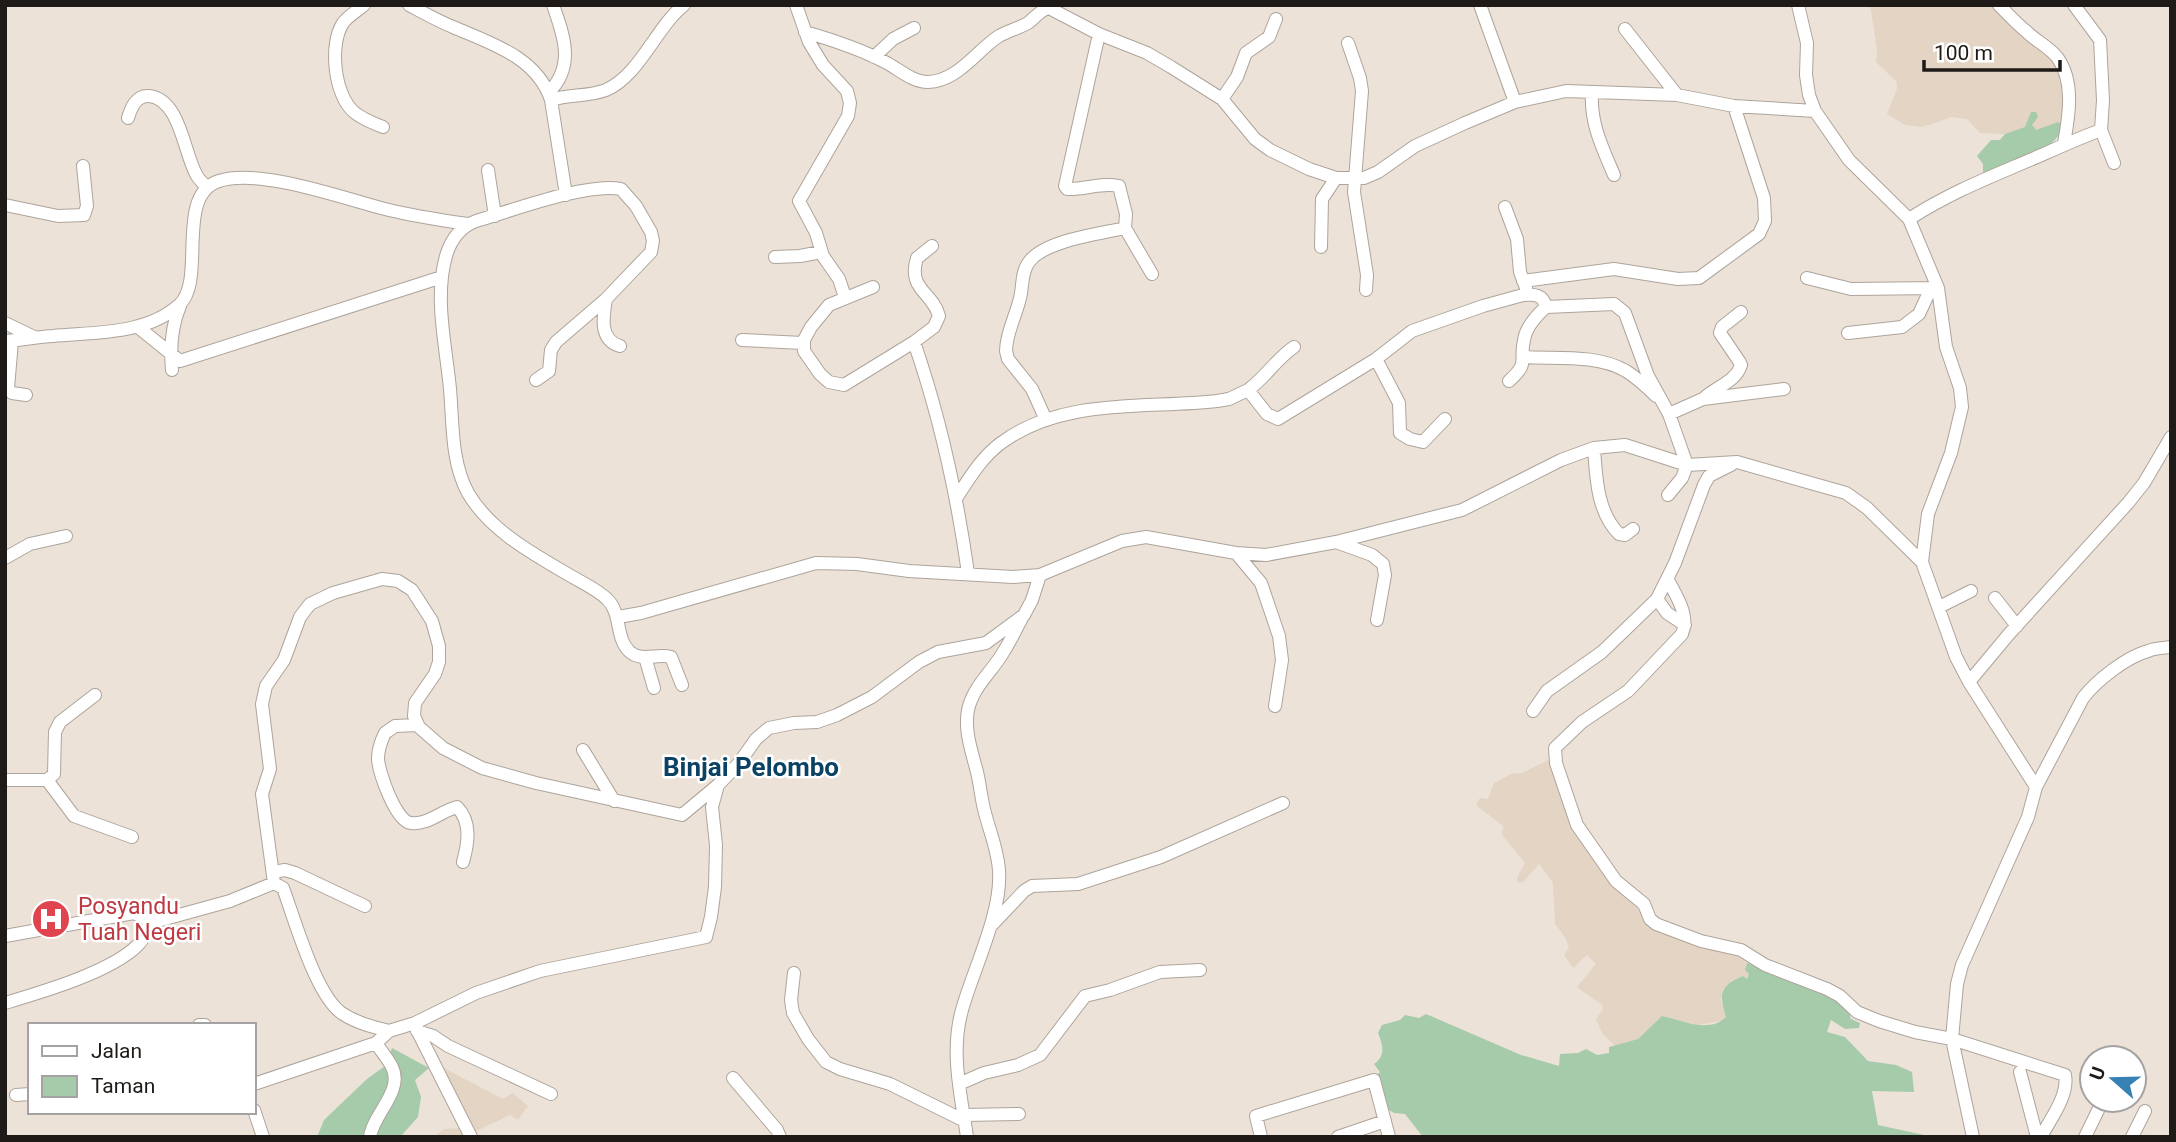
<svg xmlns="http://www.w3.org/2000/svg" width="2176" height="1142" viewBox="0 0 2176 1142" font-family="Roboto,sans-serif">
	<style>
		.built { fill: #e3d4c4 }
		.green { fill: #a5cbab }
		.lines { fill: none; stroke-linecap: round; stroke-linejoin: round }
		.minor-casing { stroke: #ada49b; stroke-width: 14 }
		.minor { stroke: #fff; stroke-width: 12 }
		.labels { text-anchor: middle; stroke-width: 5; stroke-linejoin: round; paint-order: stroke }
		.health-label { font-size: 23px; fill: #be3a42; stroke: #fff; text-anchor: start }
		.quarter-label { font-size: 26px; font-weight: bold; fill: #0b4264; stroke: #fff }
	</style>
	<rect width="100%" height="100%" fill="#ece2d8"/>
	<path class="built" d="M1870 5H1994L2055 59 2065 91 2063 126 2058 122 2036 131 2032 125 2005 134 1980 133 1967 119 1952 117 1922 127 1905 125 1887 114 1897 89V82L1876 62 1877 49Z
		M1549 760 1570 815 1642 915 1725 948 1747 963 1745 969 1749 974 1747 979 1743 976 1732 980 1723 989 1721 1002 1726 1017 1721 1021 1697 1025 1662 1016 1638 1039 1618 1045H1614L1602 1033 1596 1019 1603 1009 1602 1005 1577 987 1596 964 1587 955 1573 968 1564 955 1569 947 1565 937 1555 924 1553 883 1539 864 1523 882 1518 883 1517 878 1525 863 1502 835 1503 826 1476 805 1480 798 1488 799 1494 783 1511 774 1522 773Z
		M438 1065 503 1099 513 1093 528 1106 518 1120 510 1115 474 1132 476 1137H434L444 1129 461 1128Z"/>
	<path class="green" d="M2031 112H2036L2038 117 2032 125 2036 130 2058 122 2063 126C2055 154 2008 163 1983 173V164L1977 156 1991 140H2000L2005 134 2025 127Z
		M1747 963 1839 1000 1848 1009 1851 1019 1860 1023 1859 1028 1845 1029 1831 1020 1827 1032 1845 1037 1868 1061 1896 1065 1912 1072 1914 1092 1872 1091 1878 1125 1933 1137H1423L1405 1114 1394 1113 1387 1109 1377 1075 1380 1072 1374 1064C1386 1056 1383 1045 1378 1033L1382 1025 1400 1020 1405 1015 1419 1018 1426 1014 1521 1055 1559 1066 1560 1054 1578 1053 1586 1049 1597 1055 1609 1053V1047L1638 1039 1662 1016C1682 1020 1709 1034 1726 1017 1719 995 1719 985 1743 976L1747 979 1749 974 1745 970Z
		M392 1048 429 1068 415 1080 421 1097 418 1117 400 1137H317L324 1120 367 1079 385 1066Z"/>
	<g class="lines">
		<defs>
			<path id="minor" d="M364 5C357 11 348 16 343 23 329 44 334 95 354 112 362 119 373 123 383 127
				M409 5C424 13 438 21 453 27 490 43 537 57 551 100L566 195
				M796 5 809 42 823 65 847 91 850 103 848 116 799 201 816 233 823 256 839 279 845 297
				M1480 5 1515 102
				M1798 5 1807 43 1806 75 1809 95 1815 111 1849 160 1909 219 1938 288 1946 347 1960 388 1962 407 1951 453 1928 514 1922 562
				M1999 5C2008 14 2017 24 2027 32 2036 41 2049 47 2057 57 2075 81 2069 116 2064 143
				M2074 5 2100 40 2103 100 2101 130
				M1625 29 1677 95
				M805 32C833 40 860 49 885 62 899 69 912 82 928 82 958 81 976 51 999 36 1008 31 1019 28 1028 23 1036 17 1040 10 1049 8L1099 34 1147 53 1171 67 1222 99 1255 139 1270 150 1309 169 1336 178H1364L1378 172 1415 146 1465 123 1515 102 1566 91 1677 95 1734 106 1815 111
				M1099 34 1065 186 1067 189C1084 190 1102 182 1119 186L1126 214 1125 228
				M1348 43 1360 78 1362 91 1354 192 1367 275 1366 290
				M874 57 893 39 914 28
				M549 92C575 66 564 36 553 5
				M1592 92C1590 123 1602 147 1614 175
				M1222 99 1237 77 1246 53 1269 37 1276 19
				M551 100C569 94 588 97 606 90 640 75 656 27 684 5
				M128 118C131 108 136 95 149 96 180 99 184 153 196 174 198 179 203 183 207 187
				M488 170 495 216
				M5 205 58 216 84 215 87 206 83 166
				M1505 207 1517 239 1520 272 1526 288
				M1909 219C1956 189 1996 175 2046 153 2064 145 2082 137 2101 130L2114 163
				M932 246 917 258C907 290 933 292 939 316L934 327 914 342C940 417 957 495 968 573
				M1321 247 1322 199 1336 178
				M775 257 800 256 821 252
				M1807 278 1851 289 1938 288
				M1523 281 1614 269 1678 279 1699 278 1759 234 1765 221 1764 198 1734 106
				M873 287 829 305 811 327 804 340V351L820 374 829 382 844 385 914 342
				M606 299C603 317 599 340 620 346
				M5 323 34 337
				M138 327 180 361 442 277
				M1848 333 1902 327 1919 314 1931 288
				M742 340 803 343
				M5 341C21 340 37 337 53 336 94 332 146 335 179 305 207 281 174 195 219 181 260 168 342 198 385 209 412 216 440 220 468 224
				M12 341 8 388 12 393 26 395
				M1524 357C1557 359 1597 354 1626 371 1637 378 1647 387 1656 396
				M1376 359 1399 403 1400 433 1410 439 1423 442 1445 419
				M172 370C170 348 171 327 180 306
				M536 380 549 371 551 350 556 342 606 299 651 252 653 241 651 232 636 206 621 189C588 182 511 211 476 221 460 227 451 239 446 256 434 298 446 346 450 389 453 423 451 462 468 493 490 531 535 555 571 576 583 583 598 590 607 599 622 613 615 639 630 652 642 662 658 653 671 657L682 685
				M1509 381C1530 362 1519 362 1524 340 1526 327 1537 315 1546 307L1614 304 1625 313 1648 376 1669 414 1687 465 1682 478 1668 495
				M1248 390C1266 377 1276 359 1294 347
				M1703 399C1715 387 1736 382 1741 365L1739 361 1720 333 1722 327 1741 312
				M1669 414 1703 399 1784 389
				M1046 420 1032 389 1008 359 1006 351C1006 333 1016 316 1020 298 1023 287 1021 272 1029 262 1045 240 1100 234 1125 228L1152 274
				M1594 448C1596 477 1597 512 1619 534L1625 535 1633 529
				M957 497C970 477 982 457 1001 443 1063 397 1146 409 1217 401L1229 399 1248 390 1267 414 1278 419 1376 359 1412 331 1483 306 1523 295C1534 294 1543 294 1546 307
				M1336 542 1372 555 1383 564 1385 575 1377 620
				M1236 553 1261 583 1279 636 1282 660 1275 706
				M5 558 30 544 66 536
				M1668 580C1676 596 1690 615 1682 634L1628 691 1582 722 1555 748 1556 763 1577 825 1616 881 1644 904 1650 919 1656 924 1701 941 1741 950 1765 965 1827 989 1840 996 1857 1012 1879 1021 1915 1032 1952 1039 2065 1075C2069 1096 2050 1119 2041 1137
				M1995 598 2017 626
				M1657 599 1667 613 1685 625
				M1939 607 1971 591
				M618 617 641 613 816 563 857 564 909 571 1013 577 1040 575 1122 541 1146 537 1236 553 1266 555 1336 542 1462 510 1561 460 1594 448 1625 445 1687 465 1737 462 1846 493 1867 508 1922 562 1956 657 1969 682 2036 787
				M645 657 654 688
				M1969 682 2009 634 2128 503 2144 483 2171 437
				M1533 711 1547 691 1602 652 1657 599 1675 563 1704 485 1709 476 1731 465
				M417 725 395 726 385 733C381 741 378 750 378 759 379 773 396 822 411 823 428 825 441 811 457 807 472 822 468 844 463 862
				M583 750 614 801
				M5 780H47L54 774 55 732 60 722 95 695
				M47 780 74 816 132 837
				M273 872 285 870 295 873 365 906
				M274 883 262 794 270 769 262 704 266 686 284 660 300 617 310 604 333 593 382 579 398 581 412 590 432 621 439 646V662L435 674 415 703 414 716 419 727 443 748 482 768 536 783 682 815 718 785 739 763 756 739 769 728 794 723 817 722 837 715 872 697 919 662 938 652 986 643 1024 615 1032 600 1040 575
				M990 927 1024 891 1032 886 1078 884 1161 857 1283 803
				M5 936 134 913 150 921 161 920 230 901 274 883 283 888C295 920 316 997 343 1014 357 1023 373 1027 389 1031
				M794 973 791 1000 793 1013 808 1039 826 1062 840 1069 890 1084 965 1121
				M5 1003C42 992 111 972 138 945 145 938 147 930 150 921
				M199 1025H205
				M416 1028 471 1137
				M417 1031 433 1036 448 1046 551 1094
				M2020 1072 2037 1137
				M733 1078 777 1130 780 1137
				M254 1084 376 1043 389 1031 415 1023 476 993 540 971 706 937 711 917 715 887 716 845 712 807 718 785
				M959 1084 984 1073 1018 1065 1040 1055 1085 996 1110 990 1160 972 1200 970
				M16 1095 30 1094
				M254 1110 263 1137
				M964 1115 1019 1114
				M370 1137C373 1114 404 1091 392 1067 388 1059 381 1051 376 1043
				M967 1137C961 1095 950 1052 962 1010 973 970 1002 913 999 871 998 850 989 830 984 809 981 797 980 784 977 772 972 752 964 731 968 710 973 686 993 671 1004 651 1011 640 1016 629 1022 618
				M1261 1137 1256 1116 1374 1080 1389 1137
				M1338 1137 1385 1121
				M1973 1137 1952 1039 1957 984 1962 965 2028 817 2036 787 2083 698C2096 681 2126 657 2148 651 2155 648 2163 648 2171 647
				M2085 1137 2103 1100
				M2132 1137 2145 1111"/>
		</defs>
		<use href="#minor" class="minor-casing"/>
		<use href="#minor" class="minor"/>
	</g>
	<defs>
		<symbol id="hospital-disc" viewBox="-11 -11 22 22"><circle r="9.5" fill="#e0444e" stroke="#fff"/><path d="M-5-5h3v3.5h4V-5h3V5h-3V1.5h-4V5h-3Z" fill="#fff"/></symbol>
	</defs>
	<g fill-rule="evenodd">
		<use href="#hospital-disc" x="29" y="897" width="44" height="44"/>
	</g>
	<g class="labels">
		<g class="health-label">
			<text x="78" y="914">Posyandu<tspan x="78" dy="26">Tuah Negeri</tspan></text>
		</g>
		<g class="quarter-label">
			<text x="751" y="776">Binjai Pelombo</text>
		</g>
	</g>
	<rect width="2176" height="1142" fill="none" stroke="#1e1a17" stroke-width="14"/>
	<rect x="28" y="1023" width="228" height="91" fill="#ffffff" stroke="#a5a3a2" stroke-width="2"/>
	<rect x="42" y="1046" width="35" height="10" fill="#ffffff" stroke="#a5a3a2" stroke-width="2"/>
	<text x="91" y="1058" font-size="21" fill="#1e1a17">Jalan</text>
	<rect x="42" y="1076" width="35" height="21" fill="#a5cbab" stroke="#a5a3a2" stroke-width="2"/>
	<text x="91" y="1093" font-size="21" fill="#1e1a17">Taman</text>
	<g transform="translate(2113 1079) rotate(290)"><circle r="33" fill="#ffffff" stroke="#a5a3a2" stroke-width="2"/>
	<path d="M0-5L12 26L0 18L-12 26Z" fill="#3881b5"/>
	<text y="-10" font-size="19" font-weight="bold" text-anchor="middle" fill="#1e1a17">U</text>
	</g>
	<path d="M1924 60v10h136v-10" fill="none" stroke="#1e1a17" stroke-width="3.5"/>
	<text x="1934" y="60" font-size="21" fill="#1e1a17" stroke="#ffffff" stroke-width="5" paint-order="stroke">100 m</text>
</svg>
